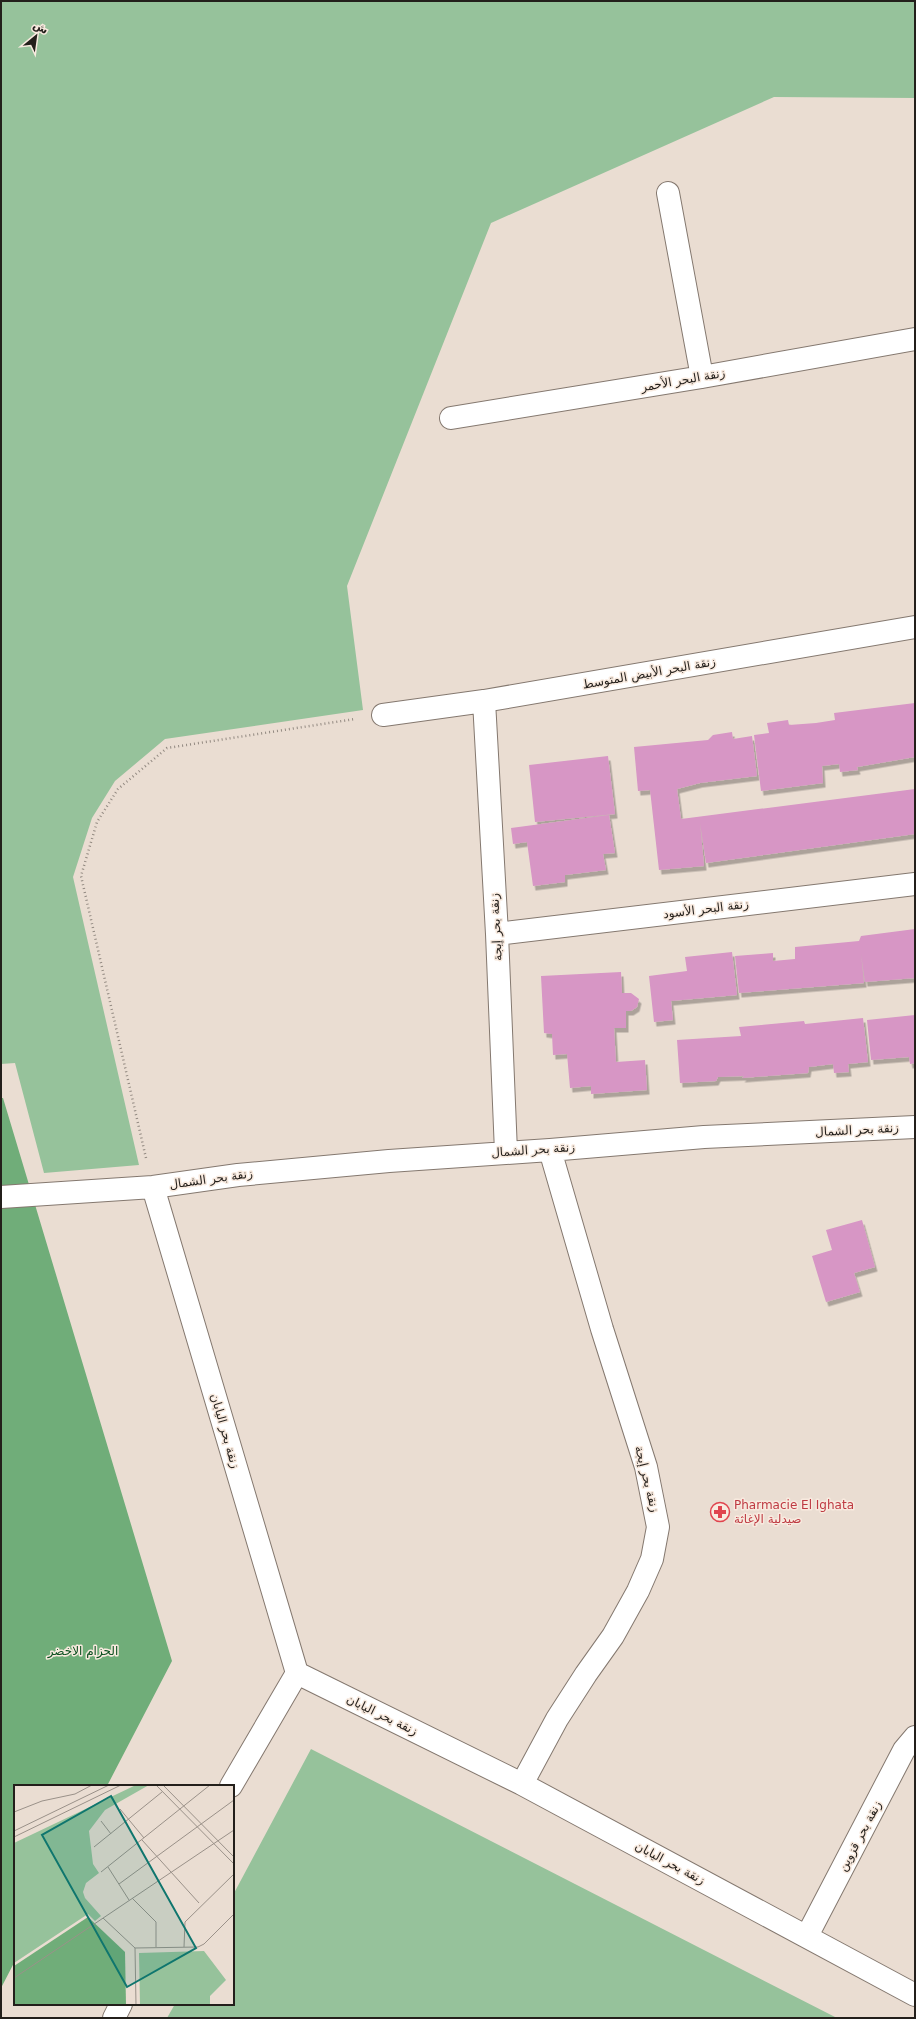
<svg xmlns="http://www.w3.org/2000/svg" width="916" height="2019" viewBox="0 0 916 2019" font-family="'DejaVu Sans','Noto Naskh Arabic',sans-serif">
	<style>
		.green { fill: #96c29b }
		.forest { fill: #70ad79 }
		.building { fill: #d796c5; filter: url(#shadow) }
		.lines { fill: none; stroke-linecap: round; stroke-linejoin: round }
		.minor-casing { stroke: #84786f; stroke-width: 24 }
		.path { stroke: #938a82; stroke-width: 2.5; stroke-dasharray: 1 3; stroke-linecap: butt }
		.minor { stroke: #fff; stroke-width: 22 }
		.labels { text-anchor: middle; stroke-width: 3; stroke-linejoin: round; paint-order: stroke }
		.street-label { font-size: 12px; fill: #231f1b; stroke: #f8eadf }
		.health-label { font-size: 12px; fill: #be3a42; stroke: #f8eadf; text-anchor: start }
		.park-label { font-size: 12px; fill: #084e1d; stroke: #f8eadf }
		.inset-road { fill: none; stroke: #9a9189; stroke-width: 1 }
		.view { fill: #0f766e; fill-opacity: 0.15; stroke: #0f766e; stroke-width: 2 }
		.inset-edge { fill: none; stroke: #231f1b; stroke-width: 2 }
	</style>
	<defs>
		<filter id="shadow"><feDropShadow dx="2.5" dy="4.5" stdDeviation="0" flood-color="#0004"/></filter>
	</defs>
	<rect width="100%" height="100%" fill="#eaddd2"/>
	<path class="green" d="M1 1H915V98L774 97 491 223 347 586 363 710 165 739 115 781 92 818 73 877 139 1165 44 1173 15 1063 1 1064Z
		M311 1749 837 2018H167L175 2004H233V1895Z"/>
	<path class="forest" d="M1 1098H3L172 1661 107 1786H15V1961L1 1988Z"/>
	<path class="building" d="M915 703V757L857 767 858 770 840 772 839 764 822 766 823 783 761 791 754 735 769 733 767 723 788 720 789 725 816 723 835 720 834 713Z
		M732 732 733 739 752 736 757 776 700 783 677 789 681 819 915 789V834L706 863 700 823 704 866 659 870 650 790 638 791 634 747 708 740 713 735Z
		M608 756 615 814 535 822 529 765Z
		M609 815 615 853 603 854 606 870 565 875V882L533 886 527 842 513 844 511 828Z
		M915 929V978L865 982 861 954 864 983 739 993 735 956 773 953V961L795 959V947L859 941 861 936Z
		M732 952 737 995 671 1001 673 1020 654 1022 649 976 687 971 685 957Z
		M621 972 622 993H631L639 999 637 1007 631 1011H626V1028H614L616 1062 645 1060 647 1090 591 1094V1086L570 1088 567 1054 553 1055 552 1034 544 1033 541 976Z
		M915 1015V1063L910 1064 909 1057 871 1060 867 1020Z
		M863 1018 868 1062 848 1064 849 1072 834 1073 833 1064 809 1067 808 1073 742 1078 744 1076 718 1077 716 1081 680 1083 677 1040 741 1036 739 1027 804 1021 805 1024Z
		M862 1220 875 1267 854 1273 860 1292 826 1302 812 1256 832 1250 826 1230Z"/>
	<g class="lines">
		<defs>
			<path id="minor" d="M668 193 702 377
				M451 418 702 377 915 339
				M484 701 497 934 506 1152
				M383 715 484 701 915 627
				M497 934 915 884
				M153 1187 297 1673 522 1784 915 1995
				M1 1197 153 1187 238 1175 389 1161 550 1150 704 1137 915 1127
				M522 1784 557 1719 586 1674 613 1636 638 1591 652 1559 658 1527 646 1467 602 1329 550 1150
				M231 1786 297 1673
				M807 1936 904 1750 915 1737
				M114 2018 121 2004"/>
		</defs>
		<use href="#minor" class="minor-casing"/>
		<path class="path" d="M146 1158 81 876 97 822 118 789 167 748 355 719"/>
		<use href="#minor" class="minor"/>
	</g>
	<defs>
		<symbol id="pharmacy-ring" viewBox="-11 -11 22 22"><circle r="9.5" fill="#f8eadf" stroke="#e0444e" stroke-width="1.5"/><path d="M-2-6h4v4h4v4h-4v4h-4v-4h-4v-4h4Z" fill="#e0444e"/></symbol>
	</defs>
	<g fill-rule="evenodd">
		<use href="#pharmacy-ring" x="709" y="1501" width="22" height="22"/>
	</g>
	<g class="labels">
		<g class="street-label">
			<text transform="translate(683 380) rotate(-10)" y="4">زنقة البحر الأحمر</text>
			<text transform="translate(649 673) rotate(-10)" y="4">زنقة البحر الأبيض المتوسط</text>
			<text transform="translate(706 909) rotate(-7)" y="4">زنقة البحر الأسود</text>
			<text transform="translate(496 927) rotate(-93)" y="4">زنقة بحر إيجة</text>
			<text transform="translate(857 1130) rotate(-3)" y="4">زنقة بحر الشمال</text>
			<text transform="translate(533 1150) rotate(-4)" y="4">زنقة بحر الشمال</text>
			<text transform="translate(211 1179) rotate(-8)" y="4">زنقة بحر الشمال</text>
			<text transform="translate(225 1431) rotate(74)" y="4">زنقة بحر اليابان</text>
			<text transform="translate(647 1479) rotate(76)" y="4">زنقة بحر إيجة</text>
			<text transform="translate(382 1715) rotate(26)" y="4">زنقة بحر اليابان</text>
			<text transform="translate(860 1836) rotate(-62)" y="4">زنقة بحر قزوين</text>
			<text transform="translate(670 1863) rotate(28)" y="4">زنقة بحر اليابان</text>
		</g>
		<g class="health-label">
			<text x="734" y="1509">Pharmacie El Ighata<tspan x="734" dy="14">صيدلية الإغاثة</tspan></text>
		</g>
		<g class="park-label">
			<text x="83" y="1655">الحزام الاخضر</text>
		</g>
	</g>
	<g transform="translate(14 1785)">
		<rect width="220" height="220" fill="#eaddd2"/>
		<path d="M122 0H135L91 25 75 46 79 79 85 88 72 98 69 107 71 113 87 131 81 136 74 129 0 178V58ZM190 166 212 195 196 211V220H126L125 168Z" fill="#96c29b"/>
		<path d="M74 132 111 167 112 220H0V181Z" fill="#70ad79"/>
		<path class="inset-road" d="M142 0 220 79M149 0 220 72M106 24 130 53M0 27 28 16 61 9 78 0M87 36 97 49M0 46 95 0M0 52 107 0M128 55 185 118M80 62 148 7M94 82 115 115M87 87 196 0M105 99 220 15M118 113 142 137V162M89 133 121 163 184 162 190 159 220 129M170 162 171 137 220 89M121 163 122 220M0 193 220 45"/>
		<path class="view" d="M97 11 182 163 113 202 28 50Z"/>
		<rect width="220" height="220" class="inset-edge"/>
	</g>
	<rect width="916" height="2019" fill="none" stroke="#231f1b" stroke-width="4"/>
	<g transform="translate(36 36) rotate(29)" stroke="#f8eadf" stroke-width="3" paint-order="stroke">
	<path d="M0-3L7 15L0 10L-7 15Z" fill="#231f1b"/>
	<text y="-6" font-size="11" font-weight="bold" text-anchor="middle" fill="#231f1b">ش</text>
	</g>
</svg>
